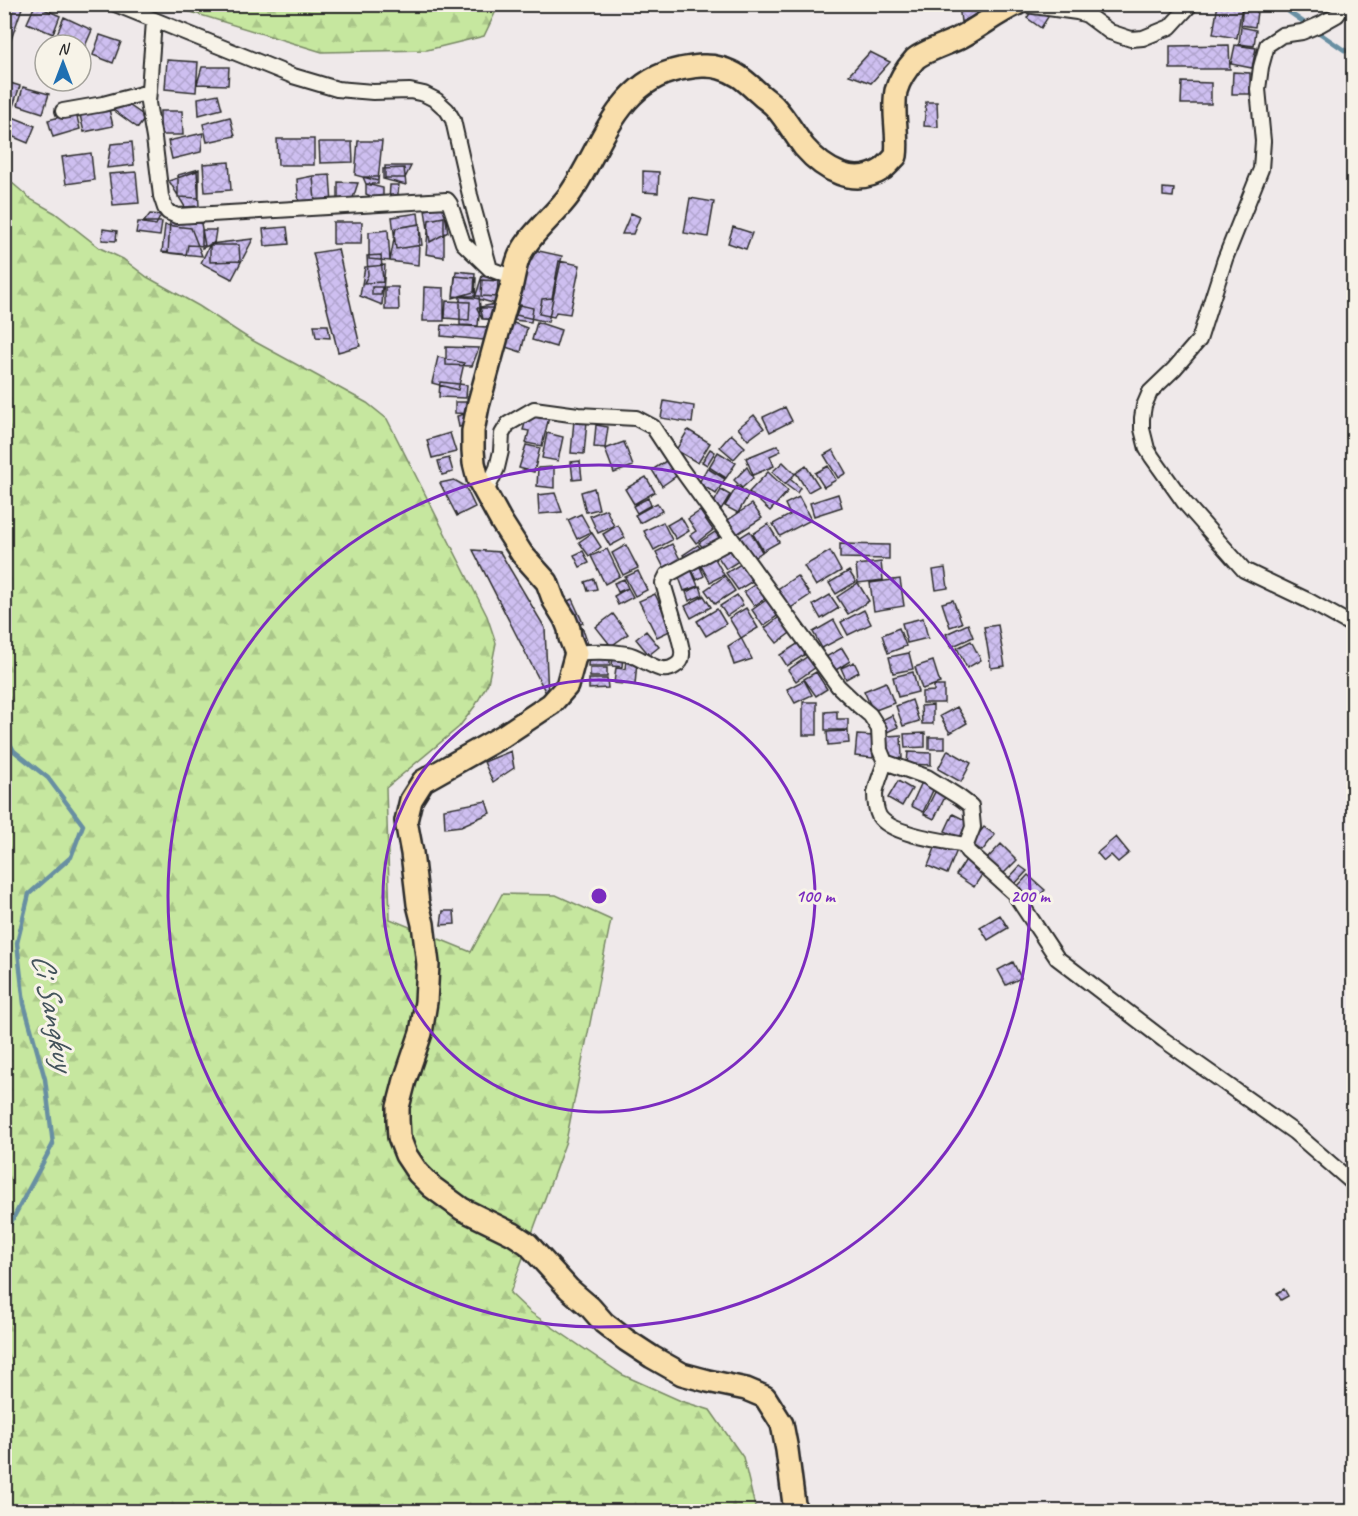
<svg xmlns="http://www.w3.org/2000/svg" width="1358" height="1516" viewBox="0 0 1358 1516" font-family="Caveat,sans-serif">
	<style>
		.forest { fill: url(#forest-firs); stroke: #788965; stroke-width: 1.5 }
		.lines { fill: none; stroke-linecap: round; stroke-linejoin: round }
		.stream { stroke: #688fa2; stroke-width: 4.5 }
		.building { fill: url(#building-cross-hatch); stroke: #2b2b2b; stroke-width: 1.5 }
		.street-casing { stroke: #2b2b2b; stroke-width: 18 }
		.primary-casing { stroke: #2b2b2b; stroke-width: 26 }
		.street { stroke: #f7f3e8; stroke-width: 14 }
		.primary { stroke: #f9deab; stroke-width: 21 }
		.ring { fill: none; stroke: #7b2cbf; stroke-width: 3 }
		.labels { text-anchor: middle; stroke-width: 6; stroke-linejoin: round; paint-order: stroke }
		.water-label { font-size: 32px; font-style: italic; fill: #44545c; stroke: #f7f3e8 }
		.centre { fill: #7b2cbf; stroke: #f7f3e8; stroke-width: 3 }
		.ring-label { font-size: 18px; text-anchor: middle; font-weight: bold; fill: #7b2cbf; stroke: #f7f3e8; stroke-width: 6; stroke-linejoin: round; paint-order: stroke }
	</style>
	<defs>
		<pattern id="forest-firs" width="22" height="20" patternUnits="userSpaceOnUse" patternTransform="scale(1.5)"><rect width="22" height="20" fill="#c6e79f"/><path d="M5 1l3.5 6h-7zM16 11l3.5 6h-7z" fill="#aac689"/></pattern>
		<pattern id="building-cross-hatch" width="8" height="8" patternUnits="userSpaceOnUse" patternTransform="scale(1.5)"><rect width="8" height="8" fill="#cebff0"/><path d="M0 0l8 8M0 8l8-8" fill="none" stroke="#b1a4ce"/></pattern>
	</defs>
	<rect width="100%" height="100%" fill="#efe9ea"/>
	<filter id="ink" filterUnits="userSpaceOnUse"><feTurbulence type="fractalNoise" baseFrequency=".0167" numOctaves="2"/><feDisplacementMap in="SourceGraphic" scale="12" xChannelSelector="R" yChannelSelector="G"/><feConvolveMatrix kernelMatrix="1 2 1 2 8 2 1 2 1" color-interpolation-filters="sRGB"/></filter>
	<g filter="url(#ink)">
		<path class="forest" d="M495 4 496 11 484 36 427 50 322 52 168 5Z
			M4 176 32 200 55 213 100 248 123 259 147 277 199 306 248 338 367 403 387 419 487 616 496 643 488 683 475 706 459 727 386 788 390 919 471 952 502 894 556 895 611 920 566 1141 510 1293 530 1312 623 1375 681 1401 710 1410 743 1457 756 1511H5Z"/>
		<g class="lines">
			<path class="stream" d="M1112 4H1126
				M1286 4 1289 12 1344 50 1354 53
				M4 733 14 751 48 778 83 825 71 857 29 894 17 943 24 1004 45 1079 53 1144 9 1226 4 1227"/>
		</g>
		<path class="building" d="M4 4 23 5 7 51 4 50Z
			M975 4 979 14 961 22 959 5Z
			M1218 4H1242L1237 38 1213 34Z
			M1243 4H1258L1255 27 1241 25Z
			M35 5 60 16 53 34 27 23Z
			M1034 7 1048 17 1041 28 1027 18Z
			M64 17 92 30 85 46 57 34Z
			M1241 27 1256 30 1254 46 1239 44Z
			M100 35 121 42 113 63 93 55Z
			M1229 45 1230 69H1170V46Z
			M1235 45 1256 48 1252 68 1231 64Z
			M870 52 890 62 871 83 849 75Z
			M167 60 198 62 196 92 165 89Z
			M202 67H229L228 85 197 84Z
			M1233 72 1250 73V94H1232Z
			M4 81 20 86 13 106 4 104Z
			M1182 82 1211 83V104H1181Z
			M23 87 49 94 43 113 18 105Z
			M218 94 222 109 199 115 198 98Z
			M123 101 146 117 138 128 112 109Z
			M926 102H937L938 127 924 126Z
			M108 105 113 126 84 132 79 111Z
			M160 111H182L183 135H160Z
			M76 113 80 129 53 137 48 120Z
			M10 116 35 126 28 143 4 133V130Z
			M230 117 235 136 207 142 203 124Z
			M203 133 201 152 172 159 168 141Z
			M277 139H314V165H278Z
			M358 141H382L378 181 355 175Z
			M132 142 134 165 107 168 111 144Z
			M319 142H352L353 162 320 163Z
			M91 153 94 180 66 184 62 157Z
			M229 162 231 190 205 192 203 164Z
			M385 166H411L405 178H385Z
			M404 168 406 185 383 179V169Z
			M199 169V198L178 197V175Z
			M197 171 199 206 185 207 169 181Z
			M643 171 659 172 658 193 643 192Z
			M136 172 139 203 113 205 109 174Z
			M330 175 332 204 315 202 313 176Z
			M313 176 315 202 299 206 297 179Z
			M363 177H378V184H366Z
			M338 182 358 183 353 198 338 204Z
			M366 184 383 188V202L366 194Z
			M390 185H399L397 202 389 201Z
			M1163 188 1174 189 1173 197 1163 196Z
			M690 198 714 202 708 237 684 233Z
			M444 207 448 232 430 242 425 210Z
			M418 213 422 245 396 249 392 217Z
			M631 213 640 217 633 234H622Z
			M150 214 161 215 156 225 143 223Z
			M444 217V257L426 254 429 220Z
			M138 222H162L160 236 136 233Z
			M170 222 201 223 205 246 188 245 186 255 168 253Z
			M333 222H362L361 244H333Z
			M420 224 418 265 390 261 396 228Z
			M165 225 191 228 202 256 162 252Z
			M287 227 289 244 265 246 263 229Z
			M733 227 752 233 746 249 728 243Z
			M103 229 117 231 116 241 102 240Z
			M202 230H216L214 243 202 248Z
			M388 230 390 261 369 259V232Z
			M253 239 232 279 201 263 210 244Z
			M210 245H239L240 261 210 262Z
			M525 248 562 256 548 322 511 314Z
			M338 249 360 346 338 352 313 253Z
			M381 255 383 282 364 283 368 275 367 256Z
			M559 261 580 265 570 314 556 312 554 317 539 314 542 299 552 298Z
			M385 265 382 305 360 296 365 267Z
			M456 271 475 273 474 292 453 298Z
			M455 276 476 278 475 298 453 296Z
			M482 276 503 282 496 304 475 298Z
			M482 280 498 281 497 297 481 296Z
			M372 287H382L381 295H372Z
			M385 287H398L399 310H385Z
			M424 287 444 288V321H423Z
			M460 296H479L480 307 478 326 460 325Z
			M446 301 470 302 469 320 445 318Z
			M496 304 498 320 483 319 480 307Z
			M520 305 533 308 531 322 514 320Z
			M477 308H501L491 319H482Z
			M511 322 527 328 521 352 503 346Z
			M537 322 561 330 556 347 532 340Z
			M314 325H328L330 338 316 337Z
			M442 325 488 327 484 340 441 336Z
			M446 347 479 348 472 366 446 365Z
			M438 357 464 363 458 390 432 383Z
			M440 382 467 385 466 398 439 397Z
			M664 401 694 406 692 423 661 418Z
			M455 402H472L471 414 455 413Z
			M785 407 792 421 770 432 763 417Z
			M528 413 549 417 542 446 526 443 529 431 523 430Z
			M465 414 467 425 459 427 457 416Z
			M754 415 764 428 748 440 738 428Z
			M574 420 587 421 584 454 571 453Z
			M596 425 608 427 605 448 594 447Z
			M688 430 710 443 698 463 676 450Z
			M450 433 456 452 432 458 427 440Z
			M547 433 563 437 558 461 542 458Z
			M731 434 745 447 734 459 720 447Z
			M624 442 633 466 614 473 605 449Z
			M526 445 540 448 534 472 519 468Z
			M778 445 781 451 770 456 774 466 753 475 746 458Z
			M710 449 715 452 707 465 702 462Z
			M833 450 846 473 838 478 824 455Z
			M718 452 736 463 726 478 709 467Z
			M449 458 453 472 442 475 438 461Z
			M669 459 679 474 662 486 652 470Z
			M580 461 582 479 573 480 571 462Z
			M783 462 795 474 785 484 772 472Z
			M806 466 819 486 808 492 796 473Z
			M828 466 836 480 824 487 815 473Z
			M554 467V488L537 486 538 468Z
			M747 467 753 478 742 488 734 480Z
			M707 468 725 479 716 494 699 483Z
			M768 472 788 491 770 511 749 492Z
			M646 477 655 492 634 504 625 489Z
			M790 479 800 488 797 493 785 484Z
			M454 480 465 486 475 507 457 516 440 483Z
			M737 486 749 494 738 513 725 506Z
			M594 488 599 509 586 512 581 492Z
			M721 490 730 495 720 511 712 506Z
			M555 493 562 512 539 514 538 495Z
			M838 494 842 507 814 516 810 503Z
			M799 497 811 520 780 536 773 524 790 515 785 504Z
			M648 498 651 505 637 513 633 506Z
			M657 503 662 511 640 523 635 515Z
			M752 504 762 518 737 534 728 520Z
			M606 509 614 526 598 533 590 516Z
			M700 511 713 530 696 543 690 535 696 531 688 519Z
			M581 514 591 532 577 539 568 520Z
			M681 517 689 531 676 539 667 525Z
			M663 522 672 540 654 550 644 531Z
			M768 524 779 542 763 551 753 534Z
			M618 525 625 538 610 546 603 534Z
			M750 531 762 552 752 559 739 538Z
			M715 532 722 541 707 553 699 543Z
			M592 533 601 547 589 556 579 542Z
			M732 543 742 559 726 569 716 554Z
			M672 544 682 563 666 572 656 552Z
			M840 544 889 545V559L840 558Z
			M626 545 638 568 623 575 612 553Z
			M698 545 703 552 689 562 683 555Z
			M607 549 620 576 605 584 591 556Z
			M473 550 500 552 545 628 548 697Z
			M583 551 589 563 580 567 574 555Z
			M830 551 841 571 816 586 804 566Z
			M713 555 724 575 710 582 699 562Z
			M698 562 704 576 697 580 690 566Z
			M744 562 756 579 738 590 726 573Z
			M881 562 883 580 858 583 856 565Z
			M690 567 698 586 684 591 677 572Z
			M945 568 948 588 936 590 933 570Z
			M638 571 647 590 635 596 625 577Z
			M849 571 856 582 836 594 829 583Z
			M725 576 735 591 715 604 705 590Z
			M797 576 810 595 786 611 773 592Z
			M594 579 597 589 588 591 585 582Z
			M624 579 628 588 618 592 614 583Z
			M900 579 904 606 874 611 870 583Z
			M757 583 767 597 754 606 744 592Z
			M858 583 869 601 848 614 837 597Z
			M700 586 703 595 689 601 686 592Z
			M628 588 633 597 618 605 614 596Z
			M655 594 672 630 657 637 639 601Z
			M737 595 743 605 727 616 720 606Z
			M830 595 839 608 821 619 813 605Z
			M704 596 711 607 691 618 685 606Z
			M769 598 780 614 763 626 752 610Z
			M572 599 583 623 570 629 559 605Z
			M953 600 962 623 950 627 942 603Z
			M746 608 758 628 741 638 729 618Z
			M717 609 726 624 706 636 697 621Z
			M864 610 871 624 848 635 841 622Z
			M613 614 628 634 611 646 596 627Z
			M782 615 794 630 777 643 765 628Z
			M923 618 928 638 907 643 902 623Z
			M834 620 843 637 822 648 813 632Z
			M968 624 973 637 951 647 946 634Z
			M998 625 1005 666 991 668 984 627Z
			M582 627 589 647 578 651 571 631Z
			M899 628 906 646 888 653 882 635Z
			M646 631 659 647 649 655 636 639Z
			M741 638 752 659 734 665 728 646Z
			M802 641 809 652 787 666 780 655Z
			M971 641 981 660 967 668 957 648Z
			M842 648 850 661 833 672 824 658Z
			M909 653 913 669 893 673 889 657Z
			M589 654 610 655V666H588Z
			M811 654 819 665 796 681 788 670Z
			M613 656H623L622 667 612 666Z
			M626 660 637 662 635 685 614 683 616 668 625 669Z
			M933 661 940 683 922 689 915 667Z
			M854 662 859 672 846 679 841 668Z
			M590 668H607V677H590Z
			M816 672 827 689 816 696 804 679Z
			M913 672 918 692 898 697 893 677Z
			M589 679H607L608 688 589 689Z
			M804 680 812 695 795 703 787 689Z
			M886 682 894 703 873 711 864 691Z
			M934 686H944V703H922V692L934 691Z
			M912 700 919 721 903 726 896 706Z
			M803 702H817V735H803Z
			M933 705V724H922L921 706Z
			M957 707 967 723 950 733 940 716Z
			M837 711V719H848V730H825V712Z
			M892 715 898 727 883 734 878 722Z
			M848 731 849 743 828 745 827 732Z
			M925 733V747L905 748 904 734Z
			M857 735 874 736 873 758 855 756Z
			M901 735 902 758 888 759 887 736Z
			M929 737H945V749H929Z
			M948 750 971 763 961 782 938 769Z
			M511 751 514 768 493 782 484 762Z
			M908 752 931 753V765L907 764Z
			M898 781 912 789 902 806 888 798Z
			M922 782 934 788 923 812 911 806Z
			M936 790 946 795 934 819 924 814Z
			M486 801 490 813 461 826 445 828 444 809Z
			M953 814 971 823 963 839 945 831Z
			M984 827 995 835 982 851 971 843Z
			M1116 837 1129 853 1118 862 1111 855 1104 861 1097 853Z
			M937 843 957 850 947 874 928 866Z
			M1001 844 1017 860 1001 876 985 861Z
			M967 858 985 870 974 887 956 875Z
			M1020 866 1027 871 1014 885 1008 879Z
			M1028 875 1045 890 1033 902 1017 887Z
			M443 911H454L455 924 441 925Z
			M1000 915 1008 928 988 940 980 927Z
			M1013 962 1021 978 1006 985 998 970Z
			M1284 1289 1288 1296 1281 1300 1277 1293Z"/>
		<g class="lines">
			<defs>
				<path id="street" d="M115 4 293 76 337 89 373 92 410 91 424 94 436 100 447 110 453 120 470 195 490 269 514 278
					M1019 4 1077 12 1087 15 1110 32 1131 39 1143 38 1170 27 1191 4
					M1345 4 1337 15 1321 24 1302 32 1282 35 1267 45 1261 67 1258 89 1263 141 1261 169 1225 259 1199 340 1174 369 1150 392 1144 406 1142 418V429L1147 449 1152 457 1184 502 1244 570 1307 600 1354 626
					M154 21 148 103 154 138 161 196 165 208 168 212 177 216 447 200 450 204 463 243 490 269
					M63 111 103 104 149 92
					M485 494 497 468 501 451 502 434 508 424 534 409 578 415 636 418 653 427 678 465 838 686 858 705 870 715 879 729 880 750 885 762 927 777 959 797 971 806 973 827 966 845 967 851 1014 893 1057 958 1164 1040 1294 1132 1354 1184
					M576 653C594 651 610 651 627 654 642 656 659 677 675 666 679 664 682 660 682 655 683 650 680 643 679 637 674 619 668 601 663 583L667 575 732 540
					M885 762C882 772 877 783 875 793 875 800 876 810 879 816 891 835 945 841 966 845"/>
				<path id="primary" d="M795 1512 787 1450 782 1424 765 1397 746 1389 708 1381 682 1374 652 1357 626 1340 604 1323 590 1307 569 1289 528 1244 513 1234 462 1209 432 1187 418 1173 406 1155 399 1137 398 1120V1107L405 1080 421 1033 426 1002 428 964 423 924 418 904 412 853 406 821 411 800 423 781 503 736 551 704 567 686 576 653 570 638 569 629 565 619 554 601 547 582 522 554 501 521 478 479 474 463 473 450V431L478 406C489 367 499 327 511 288 514 277 515 263 521 253 532 232 556 214 570 194 602 148 616 82 680 69 693 67 706 64 720 68 739 73 747 83 761 95 765 99 771 102 775 107 786 119 794 134 804 147 824 170 854 188 883 169 888 165 892 160 896 156 899 135 892 113 896 91 899 80 907 68 915 59 922 52 950 43 961 37 980 27 997 13 1017 4"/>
			</defs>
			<use href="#street" class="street-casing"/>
			<use href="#primary" class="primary-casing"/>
			<use href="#street" class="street"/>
			<use href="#primary" class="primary"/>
		</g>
	</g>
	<g class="ring">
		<circle cx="599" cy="896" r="216"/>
		<circle cx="599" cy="896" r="431"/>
	</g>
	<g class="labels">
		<g class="water-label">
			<text transform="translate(54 1011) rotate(79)" y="11">Ci Sangkuy</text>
		</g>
	</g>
	<circle cx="599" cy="896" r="9" class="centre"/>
	<g class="ring-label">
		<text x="815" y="902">100 m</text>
		<text x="1030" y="902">200 m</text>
	</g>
	<rect width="1358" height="1516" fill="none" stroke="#f7f3e8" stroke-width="24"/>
	<rect x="12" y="12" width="1334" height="1492" fill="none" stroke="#2b2b2b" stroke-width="2" filter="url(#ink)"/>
	<g transform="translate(63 63)"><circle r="28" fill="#f7f3e8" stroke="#a5a39c" stroke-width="1.5"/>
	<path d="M0-4.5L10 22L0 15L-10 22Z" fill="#1f6fb2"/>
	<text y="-9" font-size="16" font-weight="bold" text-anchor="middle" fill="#2b2b2b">N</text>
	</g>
</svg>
